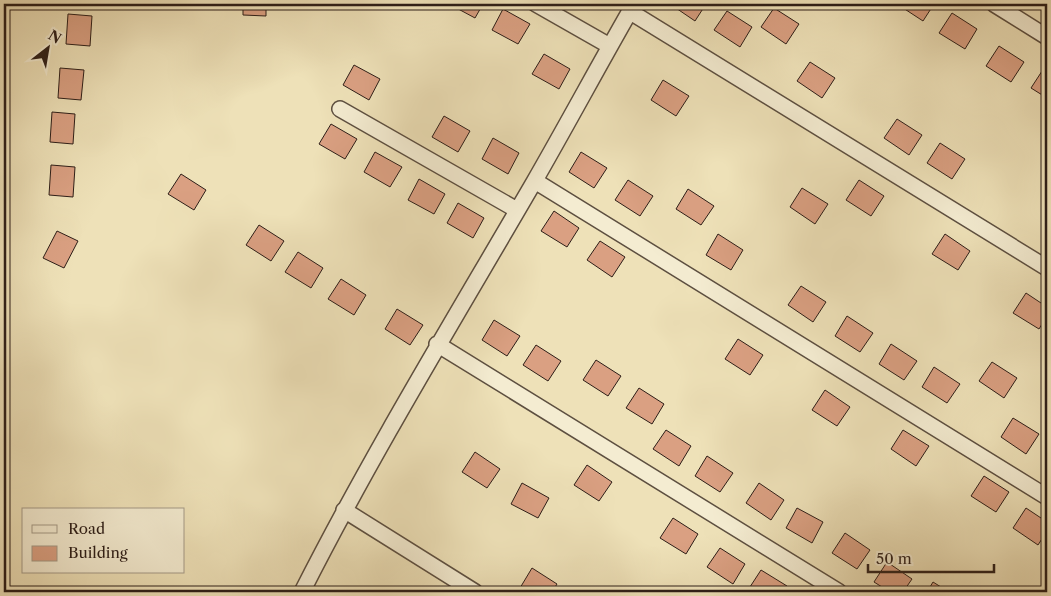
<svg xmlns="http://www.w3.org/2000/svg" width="1051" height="596" viewBox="0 0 1051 596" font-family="'Libre Caslon Text',serif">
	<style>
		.building { fill: #daa082; stroke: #2d1e18 }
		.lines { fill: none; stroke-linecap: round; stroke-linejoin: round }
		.minor-casing { stroke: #5d4f40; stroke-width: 18 }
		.minor { stroke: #f4ecd1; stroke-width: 15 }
	</style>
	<rect width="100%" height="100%" fill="#eee1b8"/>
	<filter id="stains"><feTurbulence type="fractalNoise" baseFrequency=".004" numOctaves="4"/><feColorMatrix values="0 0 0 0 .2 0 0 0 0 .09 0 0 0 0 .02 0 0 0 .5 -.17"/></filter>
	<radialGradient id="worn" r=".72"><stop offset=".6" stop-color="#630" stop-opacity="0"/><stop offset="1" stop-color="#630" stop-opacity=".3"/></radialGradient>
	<path class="building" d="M243 4H266V16L243 15Z
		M449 4H483L475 18Z
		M670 4H706L695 21Z
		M897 4H934L923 21Z
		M774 8 799 24 786 44 761 27Z
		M503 9 530 24 518 44 492 30Z
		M727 11 752 27 740 47 714 30Z
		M952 13 977 29 965 49 939 33Z
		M68 14 92 16 90 46 66 44Z
		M999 46 1024 62 1011 82 986 66Z
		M544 54 570 69 559 89 532 74Z
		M810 62 835 78 822 98 797 81Z
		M354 65 380 79 369 100 343 85Z
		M60 68 84 70 81 100 58 98Z
		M1044 68 1047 70V98L1031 88Z
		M663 80 689 96 676 116 651 100Z
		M52 112 75 114 73 144 50 142Z
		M444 116 470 131 458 152 432 137Z
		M897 119 922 135 909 155 884 138Z
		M331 124 357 139 345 159 319 144Z
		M493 138 519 153 508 174 482 159Z
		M940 143 965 159 952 179 927 163Z
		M375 152 402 167 390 187 364 172Z
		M581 152 607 168 594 188 569 172Z
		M51 165 75 167 73 197 49 195Z
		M181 174 206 190 194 210 168 194Z
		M419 179 445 194 434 214 408 200Z
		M628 180 653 196 640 216 615 200Z
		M859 180 884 196 871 216 846 200Z
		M802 188 828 204 815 224 790 207Z
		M688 189 714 206 701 225 676 209Z
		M458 203 484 218 473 238 447 223Z
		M554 211 579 228 567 247 541 231Z
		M259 225 284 241 271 261 246 245Z
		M57 231 78 241 64 268 43 258Z
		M718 234 743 250 731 270 706 255Z
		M945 234 970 251 958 270 932 254Z
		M600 241 625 257 612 277 587 260Z
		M298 252 323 268 311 288 285 272Z
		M341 279 366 295 354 315 328 299Z
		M801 286 826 302 813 322 788 305Z
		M1026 293 1047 307V316L1039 329 1013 313Z
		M397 309 423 325 410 345 385 329Z
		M847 316 873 333 860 352 835 336Z
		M494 320 520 336 507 356 482 340Z
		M738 339 763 355 750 375 725 359Z
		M891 344 917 361 904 380 879 364Z
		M536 345 561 361 548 381 523 365Z
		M596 360 621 376 608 396 583 380Z
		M992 362 1017 378 1004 398 979 381Z
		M934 367 960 384 947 403 922 387Z
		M639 388 664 404 652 424 626 408Z
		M825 390 850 407 837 426 812 410Z
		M1013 418 1039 434 1026 454 1001 437Z
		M666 430 691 446 679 466 653 449Z
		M903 430 929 446 916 466 891 449Z
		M475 452 500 469 487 488 462 472Z
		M707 456 733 473 720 492 695 476Z
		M587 465 612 482 599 501 574 485Z
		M984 476 1009 492 996 512 971 496Z
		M522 483 549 498 538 518 511 504Z
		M759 483 784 500 771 520 746 503Z
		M797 508 823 522 812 543 786 528Z
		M1026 508 1047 522V531L1038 545 1013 528Z
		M673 518 698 534 686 554 660 538Z
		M845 533 870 550 857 569 832 553Z
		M720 548 745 564 733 584 707 567Z
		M887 562 912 579 903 592H890L874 582Z
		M532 568 557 584 552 592H527L520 588Z
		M761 570 787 586 783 592H752L748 590Z
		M933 582 949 592H927Z"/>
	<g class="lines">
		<defs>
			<path id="minor" d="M536 4 608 45
				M994 4 1047 37
				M629 11 1047 268
				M340 109 517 210
				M535 181 1047 497
				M437 344 839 592
				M344 510 475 592
				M302 592C373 452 455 318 534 182 568 123 600 63 634 4"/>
		</defs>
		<use href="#minor" class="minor-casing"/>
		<use href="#minor" class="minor"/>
	</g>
	<rect width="1051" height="596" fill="none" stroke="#eee1b8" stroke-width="20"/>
	<rect x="5" y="5" width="1041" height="586" fill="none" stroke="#2d1e18" stroke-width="2.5"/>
	<rect x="10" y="10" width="1031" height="576" fill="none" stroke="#2d1e18"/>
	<rect x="22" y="508" width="162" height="65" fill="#f4ecd1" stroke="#a49a87"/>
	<rect x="32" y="525" width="25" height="8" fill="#f4ecd1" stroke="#a49a87"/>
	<text x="68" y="534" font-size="15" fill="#2d1e18">Road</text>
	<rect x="32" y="546" width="25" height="15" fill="#daa082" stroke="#a49a87"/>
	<text x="68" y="558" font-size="15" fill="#2d1e18">Building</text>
	<g transform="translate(48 48) rotate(31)" stroke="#f4ecd1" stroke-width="4" paint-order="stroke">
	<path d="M0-4L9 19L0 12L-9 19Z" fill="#2d1e18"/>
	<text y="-8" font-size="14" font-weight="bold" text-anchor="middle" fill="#2d1e18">N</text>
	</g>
	<path d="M868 564v8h126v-8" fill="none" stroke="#2d1e18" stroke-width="2.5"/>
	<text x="876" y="564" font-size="15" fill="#2d1e18" stroke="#f4ecd1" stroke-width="4" paint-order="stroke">50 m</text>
	<rect width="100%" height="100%" filter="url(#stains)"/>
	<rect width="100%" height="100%" fill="url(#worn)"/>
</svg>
